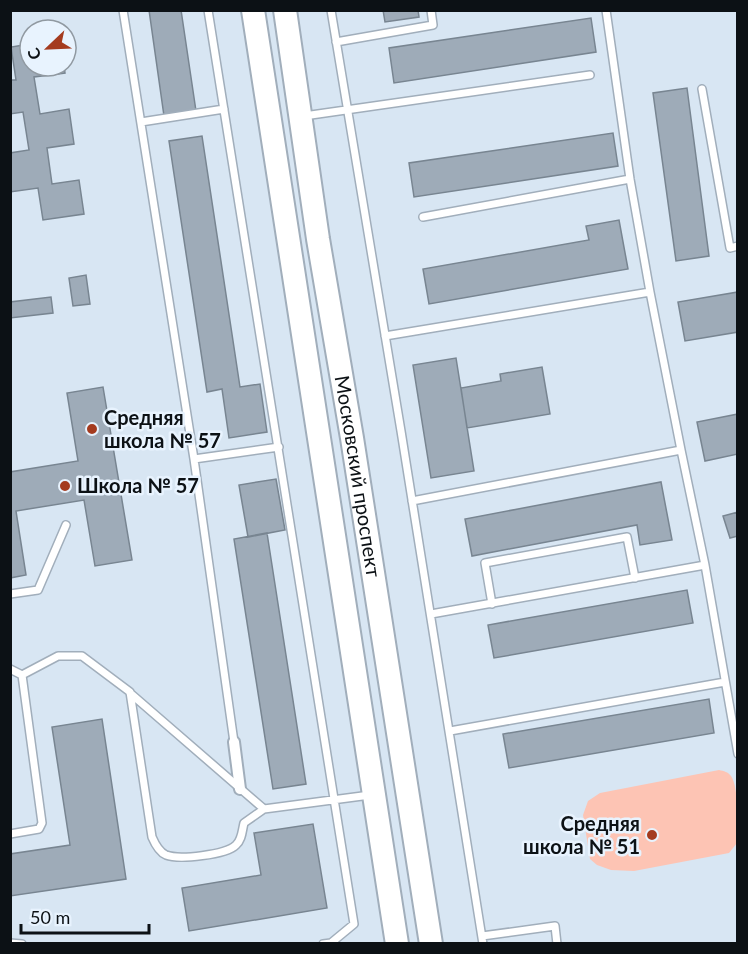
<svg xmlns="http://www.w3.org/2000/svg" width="748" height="954" viewBox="0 0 748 954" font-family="Lato,sans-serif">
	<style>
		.green { fill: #fdc4b4 }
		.building { fill: #9eabb8; stroke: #788591; stroke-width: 1.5 }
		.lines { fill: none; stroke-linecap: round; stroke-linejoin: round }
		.service-casing { stroke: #a1aebb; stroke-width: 10 }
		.pedestrian-casing { stroke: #a1aebb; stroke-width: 14 }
		.primary-casing { stroke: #a1aebb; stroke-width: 26 }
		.service { stroke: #fff; stroke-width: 7 }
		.pedestrian { stroke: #fff; stroke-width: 10 }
		.primary { stroke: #fff; stroke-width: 22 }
		.poi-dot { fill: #a43b1f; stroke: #e8f3fe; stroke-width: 2 }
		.labels { text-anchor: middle; stroke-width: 5; stroke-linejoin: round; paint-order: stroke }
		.poi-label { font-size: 20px; font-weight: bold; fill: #0c1115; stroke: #e8f3fe; text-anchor: start }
		.street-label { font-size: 20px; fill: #0c1115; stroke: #e8f3fe }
	</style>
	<rect width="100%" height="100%" fill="#d8e6f3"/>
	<path class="green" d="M719 770C724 771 728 772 731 776 739 787 738 829 737 843L729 853 634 871 611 870 597 865 590 859 583 815 588 801 600 793Z"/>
	<path class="building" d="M149 10H181L196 111 164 116Z
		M383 10H418L419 17 385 22Z
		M591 18 596 52 394 83 389 48Z
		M30 44V66H64L65 73 34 77 40 114 69 109 74 144 47 148 52 184 79 180 84 214 43 220 38 188 10 192V153L29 150 23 112 10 114V80H16L11 47Z
		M687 88 709 256 676 261 653 93Z
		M613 133 618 166 414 197 409 163Z
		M202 136 240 387 260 384 267 432 229 438 222 389 207 392 169 141Z
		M619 220 628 269 429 304 423 269 589 240 586 226Z
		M86 275 90 304 73 306 69 278Z
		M738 292V332L685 341 678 302Z
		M51 297 53 313 10 318V302Z
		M456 358 474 471 431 478 413 365Z
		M542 367 550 414 467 428 461 388 501 381 500 374Z
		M103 387 132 560 95 566 84 500 16 511 26 575 10 578V472L78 461 67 393Z
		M738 414V454L705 461 697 422Z
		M276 479 285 530 248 537 239 485Z
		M661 482 672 540 640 545 637 525 472 556 465 519Z
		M738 512V536L730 538 723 516Z
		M267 533 306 784 273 789 234 539Z
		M687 590 693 623 494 658 488 625Z
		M709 699 714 733 509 768 503 734Z
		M102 719 126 879 10 896V854L70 845 52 727Z
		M313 824 327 908 189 931 182 888 261 875 254 833Z"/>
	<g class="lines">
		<defs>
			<path id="service" d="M123 10 194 459 234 742
				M208 10 354 924 331 943 323 944
				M331 10 401 431 483 944
				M606 10 630 179 650 292 681 450
				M336 42 433 25 431 10
				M702 89 730 248 738 246
				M304 116 590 75
				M141 122 224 109
				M423 217 630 179
				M385 336 650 292
				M194 459 279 447
				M412 501 681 450 705 565 738 754
				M10 594 38 590 66 525
				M492 604 485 563 627 537 635 578
				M431 614 705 565
				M10 669 22 675
				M22 675 58 656H82L130 692 152 837C155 844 159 852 166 855 179 860 226 855 236 845 242 840 242 831 244 823L264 809 370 795
				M130 693 264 809
				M450 731 725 682
				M10 834 39 829 42 823 22 675
				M482 936 555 926 557 944
				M10 943 22 944"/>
			<path id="pedestrian" d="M234 742 240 789"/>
			<g id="primary">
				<path d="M253 10 397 944"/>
				<path id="s1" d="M285 10 318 239 352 438 431 944"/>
			</g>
		</defs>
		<use href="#service" class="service-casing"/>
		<use href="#pedestrian" class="pedestrian-casing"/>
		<use href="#primary" class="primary-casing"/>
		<use href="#service" class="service"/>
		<use href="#pedestrian" class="pedestrian"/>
		<use href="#primary" class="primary"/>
	</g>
	<g class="poi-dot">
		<circle cx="92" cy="429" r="6"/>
		<circle cx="65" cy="486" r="6"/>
		<circle cx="652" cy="835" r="6"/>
	</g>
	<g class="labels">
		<g class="poi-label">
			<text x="104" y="425">Средняя<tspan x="104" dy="23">школа № 57</tspan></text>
			<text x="77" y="493">Школа № 57</text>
			<text x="640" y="831" text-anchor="end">Средняя<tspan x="640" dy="23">школа № 51</tspan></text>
		</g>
		<g class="street-label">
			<text dy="7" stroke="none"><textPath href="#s1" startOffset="472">Московский проспект</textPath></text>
		</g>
	</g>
	<rect width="748" height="954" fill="none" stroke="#0c1115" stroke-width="24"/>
	<g transform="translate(48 48) rotate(247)"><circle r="28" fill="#e8f3fe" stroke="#9099a1" stroke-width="1.5"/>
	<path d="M0-4.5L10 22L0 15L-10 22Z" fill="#a43b1f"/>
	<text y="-9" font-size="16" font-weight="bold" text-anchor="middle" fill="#0c1115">С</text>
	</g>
	<path d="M21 924v9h128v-9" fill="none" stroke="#0c1115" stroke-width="3"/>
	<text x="30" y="924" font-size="18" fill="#0c1115" stroke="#e8f3fe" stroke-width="4.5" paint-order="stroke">50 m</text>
</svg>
